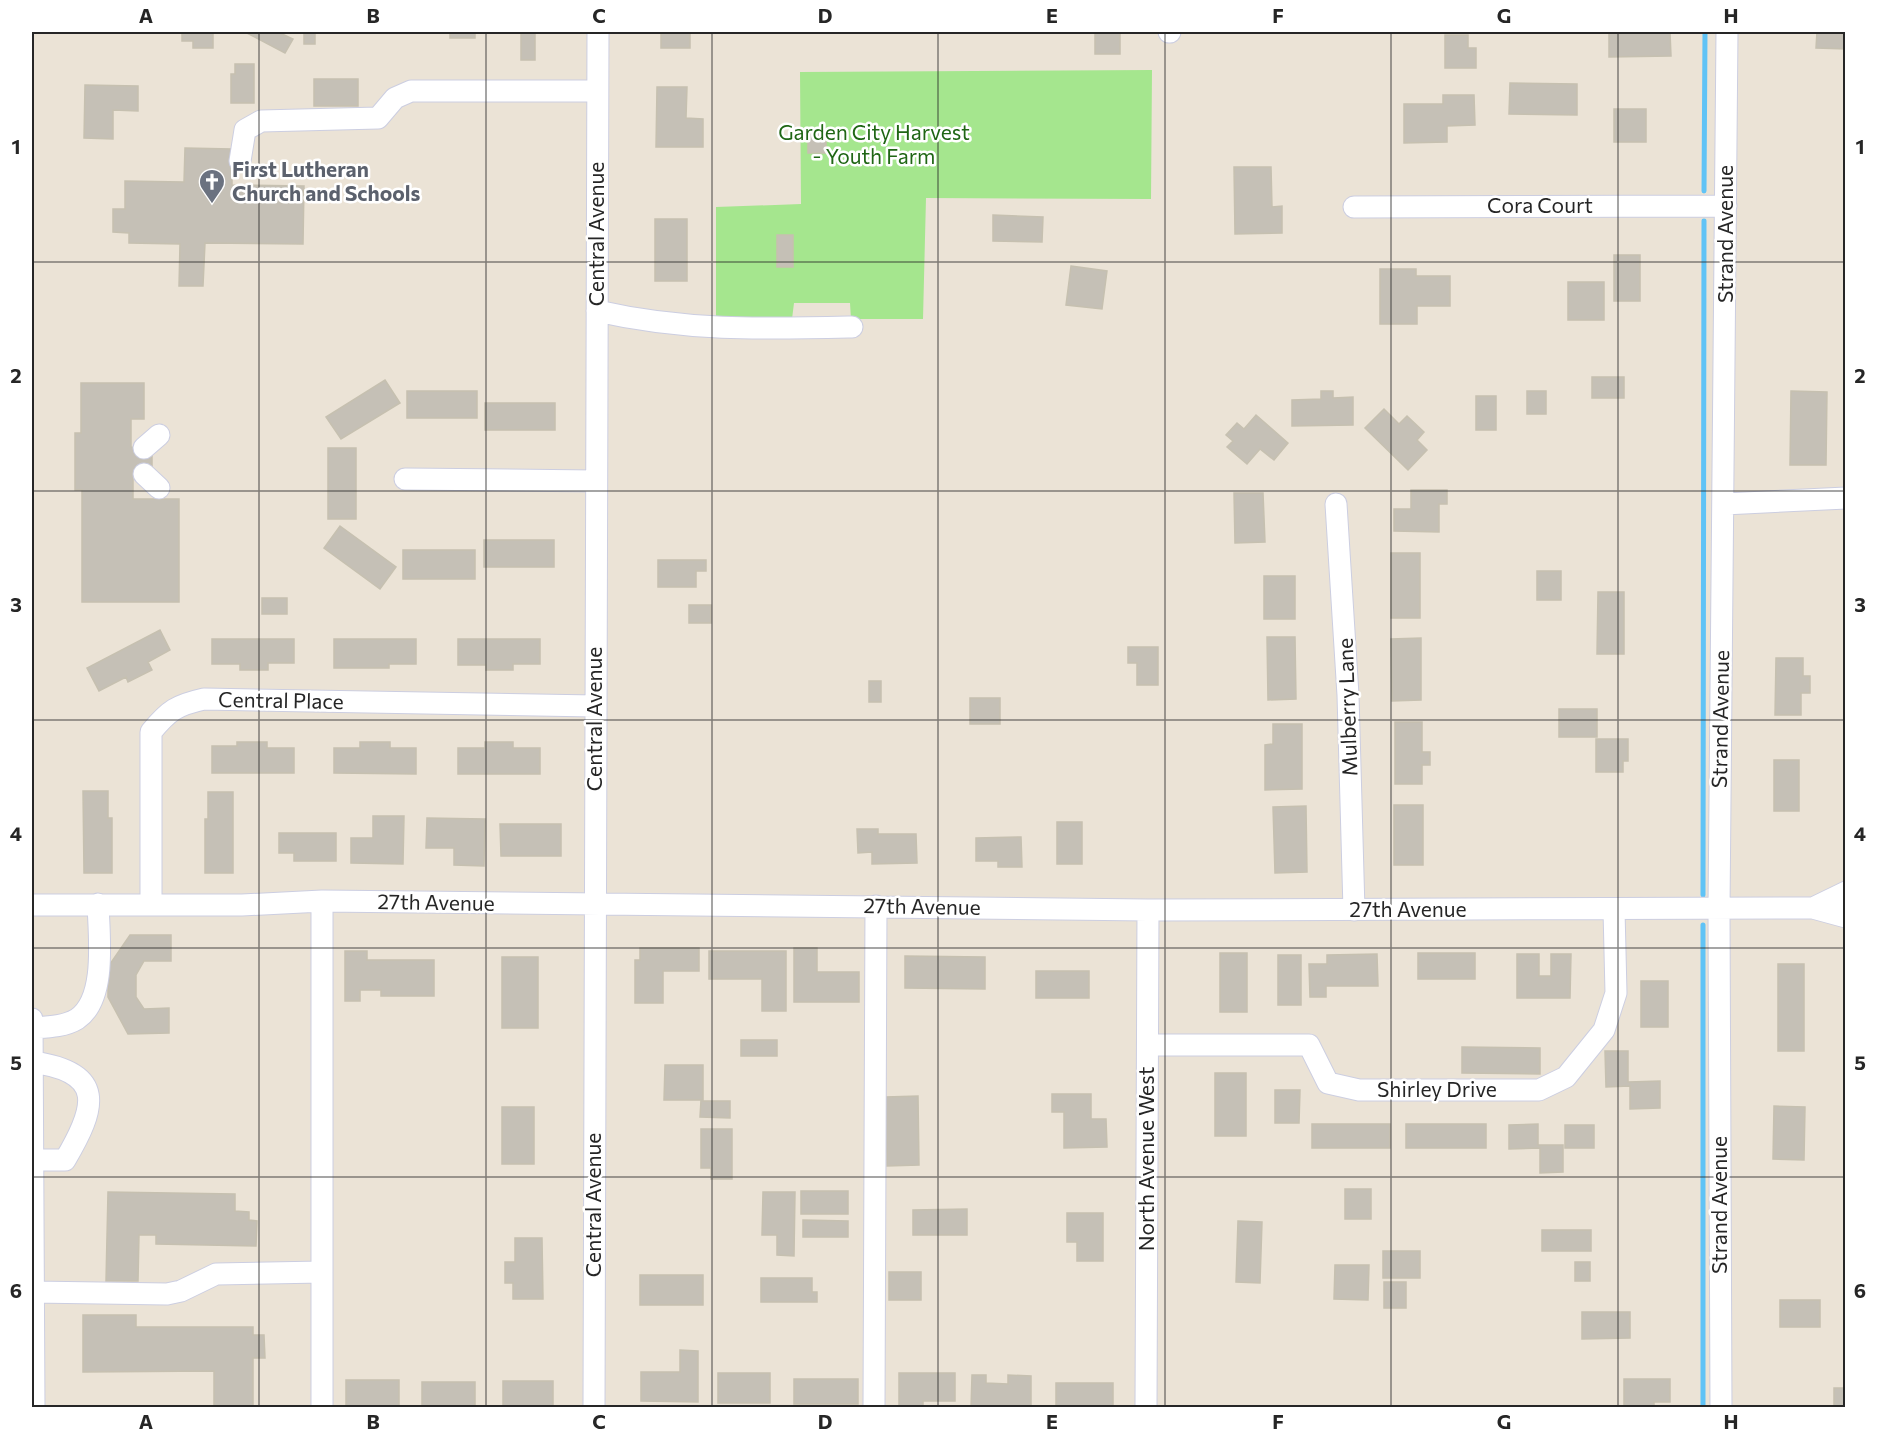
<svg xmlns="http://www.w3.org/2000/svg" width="1877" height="1439" viewBox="0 0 1877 1439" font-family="Commissioner,sans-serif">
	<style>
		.green { fill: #a5e68e }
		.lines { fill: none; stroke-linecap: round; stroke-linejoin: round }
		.stream { stroke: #60c3f6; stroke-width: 5 }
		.building { fill: #c5c0b6; stroke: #c6c0b0; stroke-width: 1.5 }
		.minor-casing { stroke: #cccee1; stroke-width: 23 }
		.minor { stroke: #fff; stroke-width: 21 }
		.grid { fill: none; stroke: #262626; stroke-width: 1.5; stroke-opacity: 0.55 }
		.labels { text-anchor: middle; stroke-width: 5; stroke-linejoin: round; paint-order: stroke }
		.park-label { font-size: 21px; fill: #1f6614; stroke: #fff }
		.worship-label { font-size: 21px; font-weight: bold; fill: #5b616d; stroke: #fff; text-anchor: start }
		.street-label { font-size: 21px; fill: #262626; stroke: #fff }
		.neatline { fill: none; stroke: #262626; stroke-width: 2 }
		.grid-label { font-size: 20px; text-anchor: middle; font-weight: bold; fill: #262626 }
	</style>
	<rect width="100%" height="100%" fill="#ebe3d6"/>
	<path class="green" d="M1152 70 1151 199 926 198 923 319H851L850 303H794L792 319H716V207L801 204 800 72Z"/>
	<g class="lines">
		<path class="stream" d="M1704 191 1705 32
			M1703 895 1704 221
			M1703 925V1408"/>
	</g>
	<path class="building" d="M182 32H213V48H193V41H182Z
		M245 32H278L293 39 285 53Z
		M304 32H315V44H304Z
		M450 32H475V38H450Z
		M521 32H535V60H521Z
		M661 32H690V48H661Z
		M1095 32H1120V54H1095Z
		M1609 32H1670L1671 56 1609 57Z
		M1817 32H1846V49L1816 48Z
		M1445 35H1468V48H1476V68H1445Z
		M235 64H254V103H231V74H235Z
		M314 79H358V106H314Z
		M1510 83 1577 84V115L1509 114Z
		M85 85 138 86V111L113 110V139L84 138Z
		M657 87H687L686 118 703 119V147H656Z
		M1443 95H1474L1475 125 1447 126V142L1404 143V104H1443Z
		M1614 109H1646V142H1614Z
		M808 132H826V153H808Z
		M185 148 232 149V185L304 186 303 244 205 243 203 286H179L180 244 129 243V233L113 232V209H125V181L184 182Z
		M1234 167H1271L1272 207 1282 206V233L1235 234Z
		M993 215 1043 217 1042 242 993 241Z
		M655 219H687V281H655Z
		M777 235H793V267H777Z
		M1614 255H1640V301H1614Z
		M1071 266 1107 271 1102 309 1066 305Z
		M1380 269H1416V276H1450V306H1417V324H1380Z
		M1568 282H1604V320H1568Z
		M1592 377H1624V398H1592Z
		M385 380 400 403 341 439 326 417Z
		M81 383H144V419H131V447L152 448V474H133V499H179V602H82V490H75V433H81Z
		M407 391H477V418H407Z
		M1321 391H1333V398L1353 397V425L1292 426V400L1321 399Z
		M1527 391H1546V414H1527Z
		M1791 391 1827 392 1826 465H1790Z
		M1476 396H1496V430H1476Z
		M485 403H555V430H485Z
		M1384 409 1399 424 1407 416 1424 432 1417 440 1427 450 1408 470 1365 428Z
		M1256 415 1288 443 1274 460 1260 449 1247 464 1227 447 1233 441 1226 435 1237 423 1244 429Z
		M328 448H356V519H328Z
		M1411 490H1447V504H1439V532L1394 531V509H1411Z
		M1234 493H1263L1265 542 1235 543Z
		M340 526 396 567 380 589 324 548Z
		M484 540H554V567H484Z
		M403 550H475V579H403Z
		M1391 553H1420V618H1391Z
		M658 560H706V571H696V587H658Z
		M1537 571H1561V600H1537Z
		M1264 576H1295V619H1264Z
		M1598 592H1624V654H1597Z
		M262 598H287V614H262Z
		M689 605H711V623H689Z
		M160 630 170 650 148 662 152 670 128 682 126 677 99 691 87 668Z
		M1267 637H1295L1296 699 1268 700Z
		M1421 638V700L1392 701 1391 639Z
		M212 639H294V663H268V670H240V664H212Z
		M334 639H416V664H389V668H334Z
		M458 639H540V664H513V670H486V665H458Z
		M1128 647H1158V685H1137V663H1128Z
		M1776 658H1803V676H1810V693H1801V715H1775Z
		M869 681H881V702H869Z
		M970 698H1000V724H970Z
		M1559 709H1597V737H1559Z
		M1395 722H1422V752H1430V765H1422V784H1395Z
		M1273 724H1302V789L1265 790V745L1273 744Z
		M1596 739H1628V761H1623V772H1596Z
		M237 742H267V748H294V773H212V746H237Z
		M360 742H390V748H416V774L334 773V748H360Z
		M485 742H513V748H540V774H458V748H485Z
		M1774 760H1799V811H1774Z
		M83 791H108V818H112V873H84Z
		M208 792H233V873H205V819H208Z
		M1394 805H1423V865H1394Z
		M1306 806 1307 872 1275 873 1273 807Z
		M373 816H404L403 864 351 863V838H373Z
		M427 818 485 819 484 866 454 865V848H426Z
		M1057 822H1082V864H1057Z
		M500 824H561V856H501Z
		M857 829H878V834H916L917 863 872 864V852L858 853Z
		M279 833H336V861H294V853H279Z
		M1021 837 1022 867H998V861H976V838Z
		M130 935H171V961H144L136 975V997L144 1009 169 1008V1033L128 1034 108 997V967Z
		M640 948H699V971H663V1003H635V960H640Z
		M794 948H817V972H859V1002H794Z
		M345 951H367V960H434V996H381V990H360V1001H345Z
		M709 951H786V1011H762V979H709Z
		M1220 953H1247V1012H1220Z
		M1418 953H1475V979H1418Z
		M1377 954 1378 986H1326V997H1310L1309 964H1327V955Z
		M1517 954H1539V976H1551V954H1571L1570 998H1517Z
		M1278 955H1301V1005H1278Z
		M905 956 985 957V989L905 988Z
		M502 957H538V1028H502Z
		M1778 964H1804V1051H1778Z
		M1036 971H1089V998H1036Z
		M1641 981H1668V1027H1641Z
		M741 1040H777V1056H741Z
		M1462 1047 1540 1048V1074L1462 1073Z
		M1605 1051H1628V1082L1660 1081V1108L1630 1109V1086L1606 1087Z
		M665 1065H703V1101H730V1118L700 1117 701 1100H664Z
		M1215 1073H1246V1136H1215Z
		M1275 1090H1300L1299 1123H1275Z
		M1052 1094H1091V1119H1106L1107 1147 1064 1148V1112H1052Z
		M918 1096 919 1165 887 1166 886 1097Z
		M1774 1106 1805 1107 1804 1160 1773 1159Z
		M502 1107H534V1164H502Z
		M1312 1124H1390V1148H1312Z
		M1406 1124H1486V1148H1406Z
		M1538 1124V1145H1563V1172L1540 1173V1148L1509 1149V1125Z
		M1565 1125H1594V1148H1565Z
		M701 1129H732V1179H711V1168H701Z
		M1345 1189H1371V1219H1345Z
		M801 1191H848V1214H801Z
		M108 1192 235 1194V1211L249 1212V1220L257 1221 256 1246 156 1244V1235H139L138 1281H106Z
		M763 1192H795L794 1256 777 1255V1235H762Z
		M967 1209V1235H913V1210Z
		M1067 1213H1103V1261H1077V1242H1067Z
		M803 1220 848 1221V1237H803Z
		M1238 1221 1262 1222 1260 1283 1236 1282Z
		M1542 1230H1591V1251H1542Z
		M515 1238H542L543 1299H513V1283H505V1262H515Z
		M1383 1251H1420V1278H1383Z
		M1575 1262H1590V1281H1575Z
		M1335 1265H1369L1368 1300 1334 1299Z
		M889 1272H921V1300H889Z
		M640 1275H703V1305H640Z
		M761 1278H812V1292H817V1302H761Z
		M1384 1282H1406V1308H1384Z
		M1780 1300H1820V1327H1780Z
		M1582 1312H1630V1338L1582 1339Z
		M83 1315H136V1327H253V1335H264L265 1358H253V1407H214V1371L83 1372Z
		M680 1350 698 1351V1402L641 1401V1372H680Z
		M718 1373H770V1403H718Z
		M899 1373H955V1401H923V1408H899Z
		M972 1375H986V1383L1008 1384V1375L1031 1376V1408H971Z
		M794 1379H858V1404H794Z
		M1624 1379H1670V1402H1654V1408H1624Z
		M346 1380H399V1407H346Z
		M503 1381H553V1408H503Z
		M422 1382H475V1408H422Z
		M1056 1383H1113V1408H1056Z
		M1834 1388H1846V1408H1834Z"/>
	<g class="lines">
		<defs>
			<path id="minor" d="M1169 32H1170
				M240 161 245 130 261 121 378 118 395 98 411 91H597
				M1354 207 1726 206
				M597 311C685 331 762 329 852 327
				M144 448 159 435
				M144 474 159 488
				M405 479 595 481
				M1336 504 1348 695 1354 910
				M1724 504 1846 498
				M1846 892 1813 908 1846 917
				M322 901V1408
				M151 904V732C169 710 177 705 204 699L595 706
				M32 905H242L322 901 1148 910 1813 908
				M32 1019 34 1408
				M32 1028C46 1027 64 1027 77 1019 107 999 99 936 98 904
				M1148 1045H1309L1328 1083 1359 1090H1539L1566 1077 1604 1030 1616 993 1614 910
				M32 1062C107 1072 96 1108 65 1160H32
				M33 1292 167 1294 181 1291 216 1274 322 1272
				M594 1408 598 32
				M874 1408 876 906
				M1146 1408 1148 910
				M1721 1408 1719 910 1727 32"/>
		</defs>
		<use href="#minor" class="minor-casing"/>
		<use href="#minor" class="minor"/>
	</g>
	<path class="grid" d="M259 32V1408M486 32V1408M712 32V1408M938 32V1408M1165 32V1408M1391 32V1408M1618 32V1408M32 262H1846M32 491H1846M32 720H1846M32 948H1846M32 1177H1846"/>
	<defs>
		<symbol id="church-pin" viewBox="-11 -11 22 30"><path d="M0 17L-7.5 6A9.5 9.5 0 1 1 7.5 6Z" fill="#6b7280" stroke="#fff"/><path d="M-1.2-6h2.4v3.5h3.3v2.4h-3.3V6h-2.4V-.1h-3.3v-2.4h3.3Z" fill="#fff"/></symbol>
	</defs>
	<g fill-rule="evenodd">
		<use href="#church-pin" x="197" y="167" width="30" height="40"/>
	</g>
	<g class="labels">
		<g class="park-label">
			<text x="874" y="140">Garden City Harvest<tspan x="874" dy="24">- Youth Farm</tspan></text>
		</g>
		<g class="worship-label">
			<text x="232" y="177">First Lutheran<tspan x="232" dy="24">Church and Schools</tspan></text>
		</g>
		<g class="street-label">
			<text x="1540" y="213">Cora Court</text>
			<text transform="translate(597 234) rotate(-90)" y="7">Central Avenue</text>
			<text transform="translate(1726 234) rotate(-90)" y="7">Strand Avenue</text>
			<text transform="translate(281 701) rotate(1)" y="7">Central Place</text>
			<text transform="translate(1348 707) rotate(-92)" y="7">Mulberry Lane</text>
			<text transform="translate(595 719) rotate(-90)" y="7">Central Avenue</text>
			<text transform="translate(1721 719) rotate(-89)" y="7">Strand Avenue</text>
			<text transform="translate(436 903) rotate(1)" y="7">27th Avenue</text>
			<text transform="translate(922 907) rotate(1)" y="7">27th Avenue</text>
			<text x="1408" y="917">27th Avenue</text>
			<text x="1437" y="1097">Shirley Drive</text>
			<text transform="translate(1147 1159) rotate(-90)" y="7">North Avenue West</text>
			<text transform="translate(594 1205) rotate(-90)" y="7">Central Avenue</text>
			<text transform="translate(1720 1205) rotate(-90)" y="7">Strand Avenue</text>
		</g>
	</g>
	<rect width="1877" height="1439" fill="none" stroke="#ffffff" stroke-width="66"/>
	<rect x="33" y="33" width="1811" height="1373" class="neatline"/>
	<g class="grid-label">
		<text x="146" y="23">A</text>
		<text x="373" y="23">B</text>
		<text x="599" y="23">C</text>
		<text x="825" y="23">D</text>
		<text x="1052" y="23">E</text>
		<text x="1278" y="23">F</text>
		<text x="1504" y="23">G</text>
		<text x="1731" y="23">H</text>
		<text x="16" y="154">1</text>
		<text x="1860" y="154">1</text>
		<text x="16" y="383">2</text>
		<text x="1860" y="383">2</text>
		<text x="16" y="612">3</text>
		<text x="1860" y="612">3</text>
		<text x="16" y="841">4</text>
		<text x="1860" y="841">4</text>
		<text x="16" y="1070">5</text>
		<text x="1860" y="1070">5</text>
		<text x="16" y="1298">6</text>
		<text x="1860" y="1298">6</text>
		<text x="146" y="1429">A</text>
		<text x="373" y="1429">B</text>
		<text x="599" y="1429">C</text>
		<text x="825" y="1429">D</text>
		<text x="1052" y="1429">E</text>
		<text x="1278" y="1429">F</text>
		<text x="1504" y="1429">G</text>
		<text x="1731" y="1429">H</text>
	</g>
</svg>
